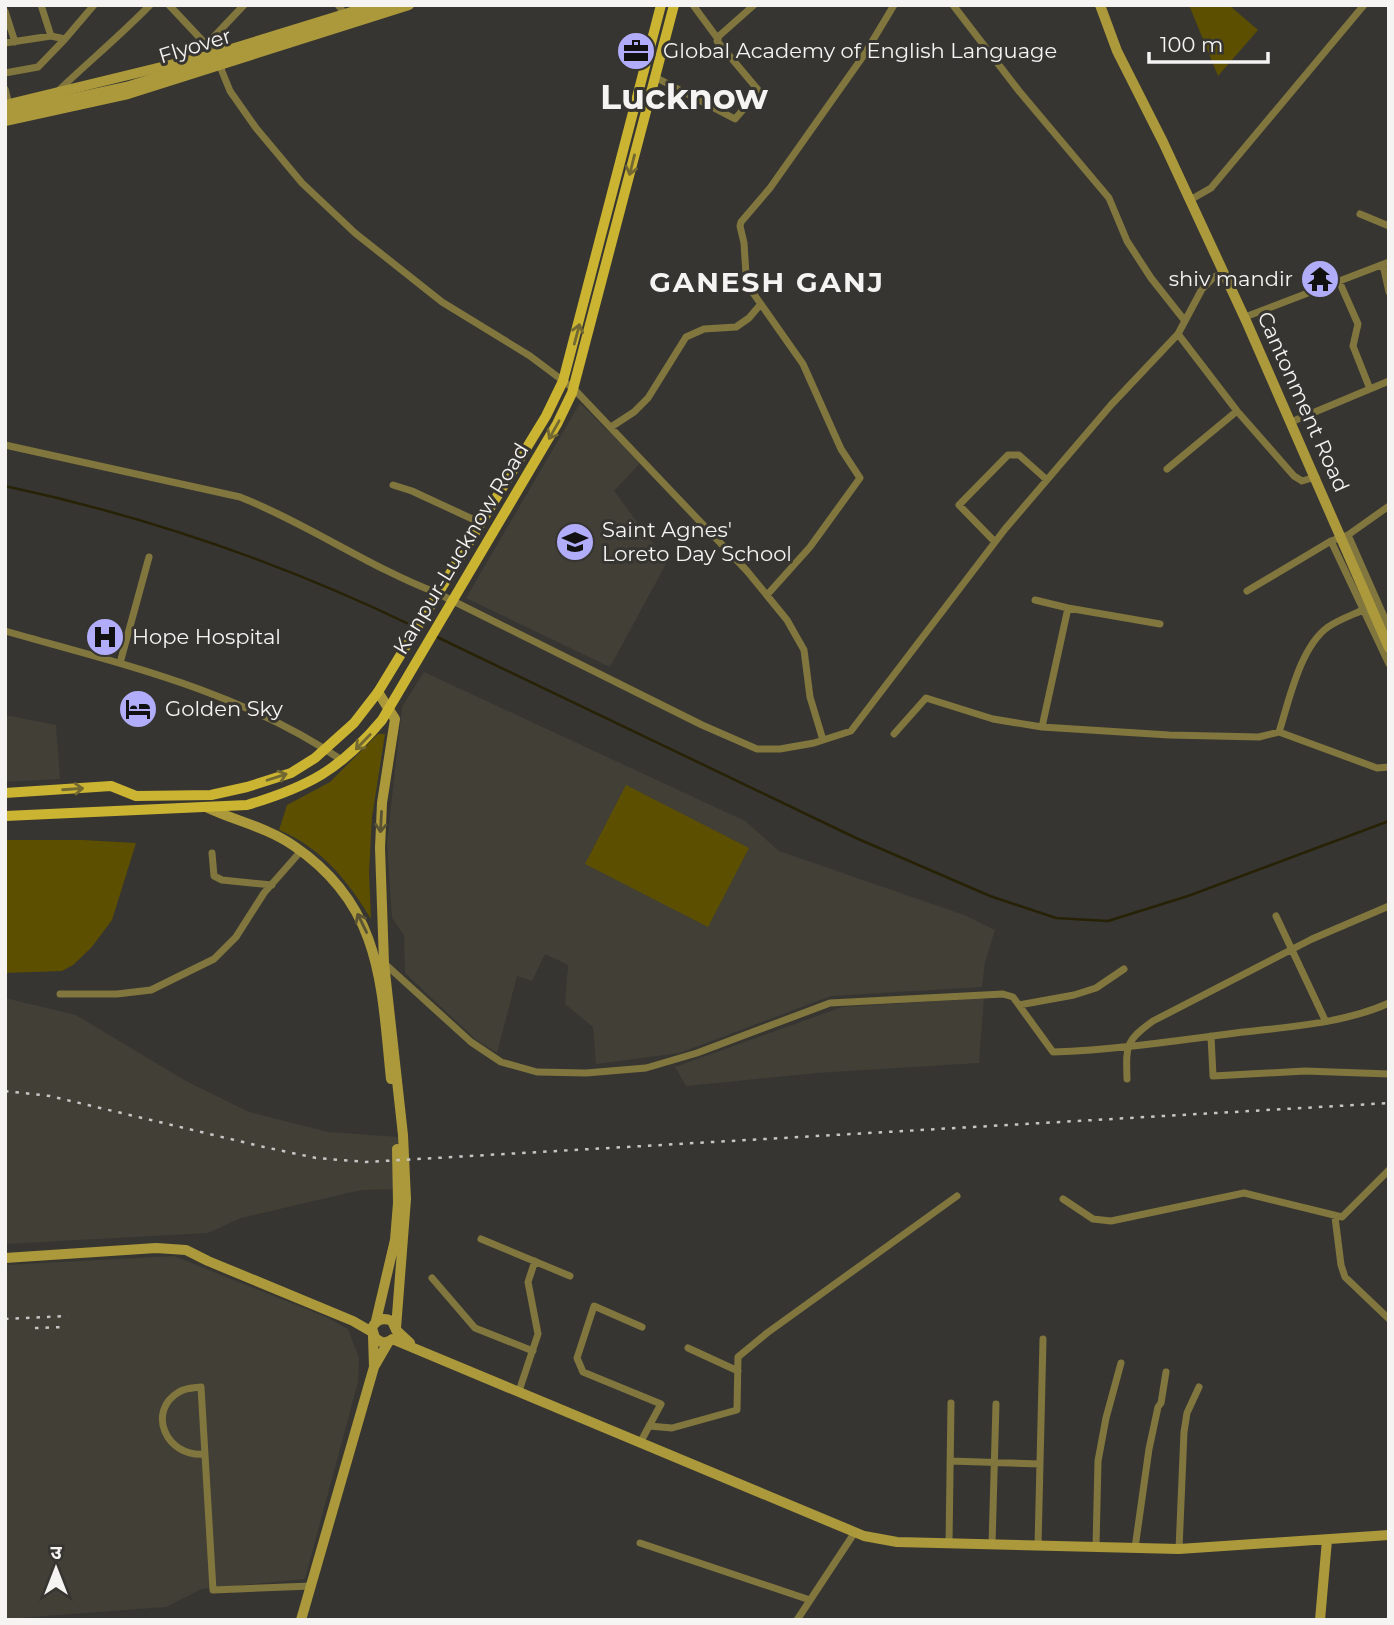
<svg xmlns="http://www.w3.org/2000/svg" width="1394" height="1625" viewBox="0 0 1394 1625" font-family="Montserrat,'Noto Sans Devanagari',sans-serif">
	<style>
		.built { fill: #413f36 }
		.green { fill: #5c4f00 }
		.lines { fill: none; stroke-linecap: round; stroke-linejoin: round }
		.stream { stroke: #272206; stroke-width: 2.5 }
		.street { stroke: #80763e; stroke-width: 7 }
		.secondary { stroke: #ab993b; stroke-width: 10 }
		.primary { stroke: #cbb431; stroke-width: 10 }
		.rail { stroke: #c6c5c3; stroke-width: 2.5; stroke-dasharray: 3.5 7; stroke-linecap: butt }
		.secondary-bridge { stroke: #ab993b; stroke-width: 10 }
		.oneway { stroke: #726831 }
		.oneway2 { stroke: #595334 }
		.labels { text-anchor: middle; stroke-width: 6; stroke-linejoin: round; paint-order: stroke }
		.street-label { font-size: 21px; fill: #f5f4f2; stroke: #363531 }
		.poi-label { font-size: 21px; fill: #f5f4f2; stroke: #363531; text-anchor: start }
		.district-label { font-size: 28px; font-weight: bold; letter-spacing: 2px; fill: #f5f4f2; stroke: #363531 }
		.town-label { font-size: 35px; font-weight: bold; fill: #f5f4f2; stroke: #363531 }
	</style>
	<rect width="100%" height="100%" fill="#363531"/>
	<path class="built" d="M580 403 640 463 614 491 667 562 610 667 466 598Z
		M424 672 745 821 779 851 964 915 995 930 985 962 982 987 831 996 680 1053 596 1064 593 1027 565 1004 568 965 545 954 532 981 517 976 497 1053 475 1039 405 973 404 935 392 918 387 842 402 707Z
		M5 715 56 725 60 779 5 782Z
		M5 998 76 1015 186 1081 249 1112 328 1132 400 1137 405 1189 361 1190 241 1218 208 1233 5 1244Z
		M984 998 979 1063 816 1073 686 1086 675 1067 842 1007Z
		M174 1256 326 1317 348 1329 359 1358 358 1382 305 1579 202 1589 166 1607 5 1619V1265Z"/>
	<path class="green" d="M1189 5H1229L1258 30 1218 76Z
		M378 734H385L372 817 369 872 371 919C348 881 322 848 279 830L287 805 330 782Z
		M626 785 749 848 708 927 585 864Z
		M5 840H83L136 843 112 920 91 948 73 965 62 971 5 973Z"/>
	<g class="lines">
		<path class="stream" d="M5 486C146 516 285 564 415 627
			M437 637 856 838 990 896 1056 918 1108 921 1188 896 1389 821"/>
		<path class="street" d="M41 5 51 36
			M169 5 215 54 230 91 256 128 302 183 355 233 442 302 530 356 574 389 747 571 787 620 804 650 810 697 823 740
			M338 5 347 17
			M693 5 718 39
			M953 5 1019 91 1109 198 1127 241 1151 278 1185 321
			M5 11 15 42
			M5 43 51 36 65 39 94 5
			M206 45 244 5
			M5 73 38 67 65 39
			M655 77 735 119 759 91 717 41 719 36 754 5
			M5 89 10 108
			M56 93C87 63 120 36 150 5
			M1190 200 1211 188 1364 5
			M1360 214 1389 226
			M1383 265 1389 292
			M1339 281 1358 324 1353 346 1370 389
			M1245 317 1389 262
			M1178 334 1237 411 1294 476 1302 481 1316 477
			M1291 422 1389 381
			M611 427 634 412 648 398 686 337 704 329 736 327 749 318 760 305
			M5 445 240 497C308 524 369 567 437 593L702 725 757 749H780L814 743 851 731 1005 529 1111 405 1178 334 1202 289 1214 277 1224 273
			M1167 469 1237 411
			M393 485 412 491 481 523
			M1348 535 1389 628
			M1331 541 1389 664
			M995 542 959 505 1008 455H1019L1047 480
			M1247 591 1331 541 1348 535 1389 506
			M767 595 810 547 860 478 841 449 803 364 751 290 746 274 744 243 740 226 741 222 770 188 864 55 894 5
			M1035 600 1068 608 1160 624
			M5 631C122 664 241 691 343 761
			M120 663 149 557
			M1042 727 1068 608
			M1279 732C1289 701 1300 647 1328 627 1338 620 1352 615 1363 610
			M894 734 926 698 993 719 1042 727 1169 735 1259 737 1279 732 1377 768 1389 767
			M212 853 214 876 222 880 272 885
			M1276 916 1325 1020
			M384 963 471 1042 501 1062 537 1072 586 1073 646 1068 697 1053 830 1003 1003 994 1013 997 1053 1052C1114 1050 1175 1041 1236 1033 1285 1027 1343 1024 1389 1003
			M60 994H117L151 990 214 959 236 937 264 893 301 851
			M1019 1005 1074 995 1096 988 1124 969
			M1211 1036 1213 1076 1305 1071 1389 1074
			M1127 1079C1126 1046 1125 1041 1153 1021L1312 939 1389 906
			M1063 1199 1093 1219 1111 1221 1244 1193 1342 1217 1389 1170
			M1335 1217 1341 1265 1345 1277 1389 1319
			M481 1239 570 1276
			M432 1278 475 1328 533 1351
			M688 1348 738 1371
			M519 1391 538 1334 528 1282 535 1261
			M649 1426 672 1428 737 1410 738 1357 767 1333 957 1196
			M640 1443 661 1404 583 1372 577 1358 594 1306 642 1327
			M205 1454C166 1458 146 1411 179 1392 185 1388 194 1388 201 1387L213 1590 311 1586
			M950 1461 1040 1464
			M640 1543 810 1600
			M949 1544 951 1403
			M992 1545 996 1404
			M1038 1546 1043 1339
			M1096 1547 1098 1461 1106 1418 1121 1363
			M1135 1548 1149 1449 1158 1407 1161 1403 1166 1372
			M1179 1549 1184 1432 1187 1413 1199 1387
			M797 1620 855 1532"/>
		<path class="secondary" d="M1100 5 1117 51 1163 142 1247 323 1389 648
			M5 105 215 54 374 5
			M5 121 128 94 409 5
			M378 692 395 719 382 803 380 848 384 963 403 1135 406 1199 396 1328
			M206 807C235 821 267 827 294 846 382 906 381 983 391 1079
			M5 1258 156 1248 186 1250 208 1261 353 1321 372 1332
			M376 1321 395 1240 398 1203 397 1149
			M373 1336 374 1367
			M392 1339 864 1536 897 1542 1179 1549 1389 1535
			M392 1340 383 1343 375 1338 372 1328C376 1319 383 1317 392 1321L396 1330 410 1343
			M301 1620 374 1367 389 1341
			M1320 1620 1327 1540"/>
		<path class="primary" d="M5 793 111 786 136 796 211 795 247 787 291 773 315 758 354 723 378 692 546 416 563 381 661 5
			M5 816 247 805C308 787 340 770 382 720L557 424 572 393 674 5"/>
		<path class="rail" d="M5 1091 50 1096 264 1147 316 1158 366 1162 1389 1103
			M5 1319 68 1316
			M35 1328 66 1327"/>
		<path class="secondary-bridge" d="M5 113 126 87 393 5"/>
	</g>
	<defs><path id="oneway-shaft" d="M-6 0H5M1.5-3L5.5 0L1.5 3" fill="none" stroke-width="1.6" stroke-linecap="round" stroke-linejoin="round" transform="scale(1.75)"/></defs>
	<g class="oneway">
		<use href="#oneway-shaft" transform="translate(632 165) rotate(104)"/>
		<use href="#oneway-shaft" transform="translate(577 334) rotate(-75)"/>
		<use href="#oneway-shaft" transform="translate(554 430) rotate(119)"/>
		<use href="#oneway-shaft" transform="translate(363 742) rotate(134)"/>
		<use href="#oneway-shaft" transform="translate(277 777) rotate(-18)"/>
		<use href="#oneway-shaft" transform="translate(73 789) rotate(-4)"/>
	</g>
	<g class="oneway2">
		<use href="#oneway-shaft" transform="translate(381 822) rotate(93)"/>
		<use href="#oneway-shaft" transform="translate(362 923) rotate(-116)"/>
	</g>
	<defs>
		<symbol id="office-disc" viewBox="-11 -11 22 22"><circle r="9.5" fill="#b1adfa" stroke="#363531"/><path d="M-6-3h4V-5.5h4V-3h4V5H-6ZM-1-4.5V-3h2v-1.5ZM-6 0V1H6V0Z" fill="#111"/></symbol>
		<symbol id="temple-disc" viewBox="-11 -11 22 22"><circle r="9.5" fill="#b1adfa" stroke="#363531"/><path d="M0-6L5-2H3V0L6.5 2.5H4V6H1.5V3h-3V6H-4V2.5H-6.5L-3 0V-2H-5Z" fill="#111"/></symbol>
		<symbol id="school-disc" viewBox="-11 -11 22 22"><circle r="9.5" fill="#b1adfa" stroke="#363531"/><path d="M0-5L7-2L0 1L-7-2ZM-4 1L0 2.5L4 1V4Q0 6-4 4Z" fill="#111"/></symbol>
		<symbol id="hospital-disc" viewBox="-11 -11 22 22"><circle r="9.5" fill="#b1adfa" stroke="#363531"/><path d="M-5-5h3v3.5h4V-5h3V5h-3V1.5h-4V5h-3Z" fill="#111"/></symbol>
		<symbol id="hotel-disc" viewBox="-11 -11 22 22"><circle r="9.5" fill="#b1adfa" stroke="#363531"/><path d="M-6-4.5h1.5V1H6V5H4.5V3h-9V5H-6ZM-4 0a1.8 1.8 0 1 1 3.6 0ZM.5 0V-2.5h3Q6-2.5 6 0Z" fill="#111"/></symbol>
	</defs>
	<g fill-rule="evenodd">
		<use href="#office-disc" x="614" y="29" width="44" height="44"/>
		<use href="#temple-disc" x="1298" y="257" width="44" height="44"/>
		<use href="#school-disc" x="553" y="520" width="44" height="44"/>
		<use href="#hospital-disc" x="83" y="615" width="44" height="44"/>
		<use href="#hotel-disc" x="116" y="687" width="44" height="44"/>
	</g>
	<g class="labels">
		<g class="street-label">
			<text transform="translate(195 46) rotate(-17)" y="7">Flyover</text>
			<text transform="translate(1303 402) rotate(66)" y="7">Cantonment Road</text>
			<text transform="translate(461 549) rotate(-59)" y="7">Kanpur-Lucknow Road</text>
		</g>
		<g class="poi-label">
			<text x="663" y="58">Global Academy of English Language</text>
			<text x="1293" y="286" text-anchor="end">shiv mandir</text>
			<text x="602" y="537">Saint Agnes'<tspan x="602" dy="24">Loreto Day School</tspan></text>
			<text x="132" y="644">Hope Hospital</text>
			<text x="165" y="716">Golden Sky</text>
		</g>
		<g class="district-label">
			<text x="767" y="292">GANESH GANJ</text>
		</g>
		<g class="town-label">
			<text x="684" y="109">Lucknow</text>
		</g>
	</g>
	<rect width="1394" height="1625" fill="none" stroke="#f5f4f2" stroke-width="14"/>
	<g transform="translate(56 1569)" stroke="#363531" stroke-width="5" paint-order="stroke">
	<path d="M0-5L12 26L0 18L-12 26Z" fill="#f5f4f2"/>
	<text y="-10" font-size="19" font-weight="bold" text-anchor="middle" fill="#f5f4f2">उ</text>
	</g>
	<path d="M1149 52v10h119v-10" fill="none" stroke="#f5f4f2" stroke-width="3.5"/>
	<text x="1160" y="52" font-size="21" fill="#f5f4f2" stroke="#363531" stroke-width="5" paint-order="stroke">100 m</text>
</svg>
